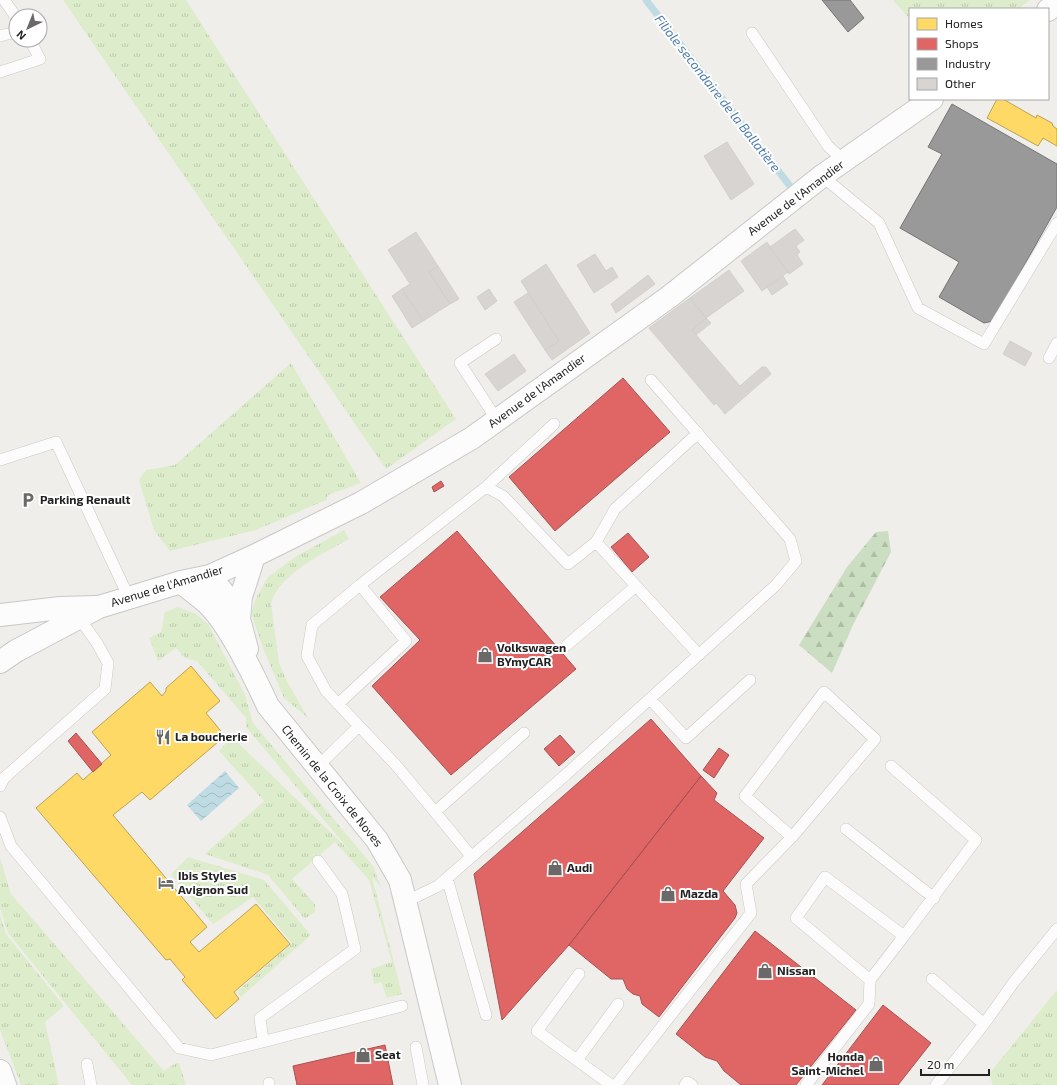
<svg xmlns="http://www.w3.org/2000/svg" width="1057" height="1085" viewBox="0 0 1057 1085" font-family="'Exo 2',sans-serif">
	<style>
		.grass { fill: url(#grass-tufts) }
		.forest { fill: url(#forest-firs) }
		.water { fill: url(#water-waves) }
		.homes { fill: #ffd966; stroke: #bda252 }
		.shops { fill: #e06666; stroke: #a75252 }
		.industry { fill: #999; stroke: #757575 }
		.lines { fill: none; stroke-linecap: round; stroke-linejoin: round }
		.stream { stroke: #bfdbe3; stroke-width: 7 }
		.building { fill: #d7d4d2; stroke: #d3d0cc }
		.service-casing { stroke: #c9c8c7; stroke-width: 12 }
		.minor-casing { stroke: #c9c8c7; stroke-width: 24 }
		.service { stroke: #fdfcfc; stroke-width: 11 }
		.minor { stroke: #fdfcfc; stroke-width: 22 }
		.labels { text-anchor: middle; stroke-width: 4; stroke-linejoin: round; paint-order: stroke }
		.street-label { font-size: 12px; fill: #222; stroke: #fff }
		.poi-label { font-size: 12px; font-weight: bold; fill: #222; stroke: #fff; text-anchor: start }
		.water-label { font-size: 13px; font-style: italic; fill: #4a7aab; stroke: #fff }
	</style>
	<defs>
		<pattern id="grass-tufts" width="24" height="20" patternUnits="userSpaceOnUse"><rect width="24" height="20" fill="#ddeccb"/><path d="M3 7l-1-3M5 7V3M7 7l1-3M15 17l-1-3M17 17v-4M19 17l1-3" fill="none" stroke="#bdcaae"/></pattern>
		<pattern id="forest-firs" width="22" height="20" patternUnits="userSpaceOnUse"><rect width="22" height="20" fill="#cbdec1"/><path d="M5 1l3.5 6h-7zM16 11l3.5 6h-7z" fill="#aebea6"/></pattern>
		<pattern id="water-waves" width="16" height="10" patternUnits="userSpaceOnUse"><rect width="16" height="10" fill="#bfdbe3"/><path d="M0 5q4-4 8 0t8 0" fill="none" stroke="#a4bcc2"/></pattern>
	</defs>
	<rect width="100%" height="100%" fill="#f0eeeb"/>
	<path class="grass" d="M63 0H186L456 419 386 469Z
		M893 0H1030L1018 9H910V19Z
		M291 363 361 483 328 495 326 500 256 530 170 551 154 530 139 480 146 470 175 465Z
		M344 530 349 539C325 553 278 574 271 604L279 663 289 685 308 718 284 698 263 648 251 613 257 596 268 577 295 557Z
		M178 607 196 614 208 624 245 695 253 723 373 866 381 887 372 877 402 994 387 998 381 982 374 984 371 969 392 962 369 880 335 842 292 879 315 904V912L305 919 268 875 205 854 264 801 219 751 232 737 350 851 246 727V718L197 661 185 658 176 648 158 661 149 638 161 632 165 612Z
		M188 857 264 880 311 935 241 997 237 992 292 943 253 897 213 924 171 874Z
		M0 858 11 894 164 1071 176 1063H179L186 1085H132L8 933 0 908Z
		M0 914 6 934 64 1006 45 1022 59 1085H21L0 1030Z
		M1057 990V1085H993L989 1074Z"/>
	<path class="forest" d="M888 531 891 552 853 625 832 673 799 645 847 567 876 532Z"/>
	<path class="water" d="M225 771 239 788 201 821 187 805Z"/>
	<path class="homes" d="M997 99H1003L1036 118 1037 115 1052 123 1053 126 1057 129V146L1043 138 1038 146 987 118Z
		M191 666 220 701 206 713 225 736 150 800 142 792 113 815 207 927 190 942 199 952 256 904 290 944 234 992 239 999 216 1019 182 980 185 977 170 959 166 960 36 808 77 773 83 780 111 755 92 732 150 682 162 696 166 691V688Z"/>
	<path class="shops" d="M623 378 670 432 555 531 509 477Z
		M441 481 444 486 434 492 432 487Z
		M457 531 576 669 451 775 372 686 420 640 380 597Z
		M628 533 649 557 632 572 611 547Z
		M651 719 701 776 569 945 502 1020 474 874Z
		M76 733 102 764 93 772 68 741Z
		M560 735 575 752 559 766 544 749Z
		M719 748 729 755 714 778 703 770Z
		M701 776 717 793 714 800 764 838 723 891 735 905 737 913 735 918 659 1017 642 1004 640 996 633 994 627 989 623 979H611L569 945Z
		M755 931 856 1010 796 1085H741L724 1071 717 1061 705 1057 676 1034Z
		M883 1005 931 1043 898 1085H822Z
		M385 1045 393 1085H297L293 1066Z"/>
	<path class="industry" d="M822 0H850L864 18 848 32Z
		M952 104 1057 164V207L993 321 984 323 939 297 959 262 900 228 942 154 928 147Z"/>
	<g class="lines">
		<path class="stream" d="M646 0 790 186"/>
	</g>
	<path class="building" d="M727 142 754 184 731 200 704 156Z
		M795 229 804 240 796 246 800 252 797 255 803 264 789 274 770 247Z
		M416 232 438 266 429 272 450 304 423 321 402 289 410 284 388 250Z
		M767 242 788 272 762 291 741 261Z
		M595 254 606 271 612 267 618 277 594 293 577 265Z
		M546 264 590 333 552 360 545 350 559 341 521 281Z
		M438 266 459 299 450 304 429 272Z
		M729 270 744 291 706 318 690 298Z
		M648 275 655 284 616 313 611 304Z
		M783 276 788 284 772 295 767 287Z
		M402 289 423 321 412 328 392 296Z
		M489 289 497 301 485 310 477 297Z
		M528 293 559 341 545 350 514 302Z
		M690 298 706 318 692 330 740 386 762 367H766L771 374 725 414 716 403 714 405 649 328Z
		M706 318 711 323 696 335 692 330Z
		M1010 341 1032 353 1025 366 1003 354Z
		M514 354 526 371 498 391 485 374Z"/>
	<g class="lines">
		<defs>
			<path id="service" d="M4 0 16 17
				M752 33 828 146 844 161
				M0 36 16 32
				M0 72 40 59 30 40
				M822 176 879 223 918 308 984 344 1057 223
				M496 339 460 363 497 420
				M1049 358 1057 343
				M0 460 56 442 129 598
				M486 487 554 424
				M596 542 615 509 698 433
				M567 645 636 586
				M650 699 686 738 750 680
				M338 704 406 641 360 585
				M524 733 435 812 395 764 326 691 307 656 312 625 360 585 486 487 503 496 568 564 596 542 699 655
				M891 766 976 840 904 936
				M317 767 359 726
				M0 786 4 778 105 689 108 663 97 643 79 618
				M435 812 471 856
				M0 817 11 846 179 1048 211 1055 402 1006
				M846 829 934 898
				M447 878 486 1015
				M405 902 438 886 562 778 776 585 796 561 790 539 651 380
				M579 974 537 1031 611 1085
				M932 979 984 1024 936 1085
				M984 1024 1014 982 1057 929
				M263 1041 260 1018 355 949 342 894 318 861
				M416 1047 423 1085
				M577 1060 618 1004
				M87 1064 91 1085
				M269 1083V1085
				M616 1085 751 913 746 884 792 837 875 739 824 692 745 796 792 837
				M685 1085 687 1082 692 1085
				M806 1085 869 1004 870 980 904 936 825 877 796 918 870 980"/>
			<path id="minor" d="M1048 10 1057 3
				M210 576 233 605 239 619
				M181 582C190 590 201 597 209 605 231 627 255 678 268 706L377 840 400 880 450 1085
				M0 615 60 608 96 607
				M247 649 239 619 241 597 254 556
				M0 662 16 651 99 607 181 582 210 576 254 556 361 503 472 438 669 297 822 176 932 99
				M0 1071 5 1085"/>
		</defs>
		<use href="#service" class="service-casing"/>
		<use href="#minor" class="minor-casing"/>
		<use href="#service" class="service"/>
		<use href="#minor" class="minor"/>
	</g>
	<defs>
		<symbol id="parking-bare" viewBox="-9 -9 18 18"><path d="M-3.5-5.5H1a3.5 3.5 0 0 1 0 7H-1V5.5H-3.5ZM-1-3.4V-.6H.8a1.4 1.4 0 0 0 0-2.8Z" fill="#6a6968" stroke="#fff" stroke-width="2.5" paint-order="stroke"/></symbol>
		<symbol id="shop-bare" viewBox="-9 -9 18 18"><path d="M-5-2.5h2.3a2.7 3.5 0 0 1 5.4 0H5L5.5 6h-11ZM-1.5-2.5h3a1.5 2.3 0 0 0-3 0Z" fill="#6a6968" stroke="#fff" stroke-width="2.5" paint-order="stroke"/></symbol>
		<symbol id="restaurant-bare" viewBox="-9 -9 18 18"><path d="M-5-6h1v4h1v-4h1v4h1v-4h1v5L-1.5 .5V6h-2V.5L-5-1ZM5-6V6H3V1.5H1.5Q1.5-4 5-6Z" fill="#6a6968" stroke="#fff" stroke-width="2.5" paint-order="stroke"/></symbol>
		<symbol id="hotel-bare" viewBox="-9 -9 18 18"><path d="M-6-4.5h1.5V1H6V5H4.5V3h-9V5H-6ZM-4 0a1.8 1.8 0 1 1 3.6 0ZM.5 0V-2.5h3Q6-2.5 6 0Z" fill="#6a6968" stroke="#fff" stroke-width="2.5" paint-order="stroke"/></symbol>
	</defs>
	<g fill-rule="evenodd">
		<use href="#parking-bare" x="17" y="489" width="22" height="22"/>
		<use href="#shop-bare" x="474" y="644" width="22" height="22"/>
		<use href="#restaurant-bare" x="152" y="726" width="22" height="22"/>
		<use href="#shop-bare" x="544" y="857" width="22" height="22"/>
		<use href="#hotel-bare" x="155" y="872" width="22" height="22"/>
		<use href="#shop-bare" x="657" y="883" width="22" height="22"/>
		<use href="#shop-bare" x="754" y="960" width="22" height="22"/>
		<use href="#shop-bare" x="352" y="1044" width="22" height="22"/>
		<use href="#shop-bare" x="865" y="1053" width="22" height="22"/>
	</g>
	<g class="labels">
		<g class="street-label">
			<text transform="translate(796 198) rotate(-37)" y="4">Avenue de l'Amandier</text>
			<text transform="translate(537 391) rotate(-36)" y="4">Avenue de l'Amandier</text>
			<text transform="translate(167 586) rotate(-17)" y="4">Avenue de l'Amandier</text>
			<text transform="translate(332 786) rotate(51)" y="4">Chemin de la Croix de Noves</text>
		</g>
		<g class="poi-label">
			<text x="40" y="504">Parking Renault</text>
			<text x="497" y="652">Volkswagen<tspan x="497" dy="14">BYmyCAR</tspan></text>
			<text x="175" y="741">La boucherie</text>
			<text x="567" y="872">Audi</text>
			<text x="178" y="880">Ibis Styles<tspan x="178" dy="14">Avignon Sud</tspan></text>
			<text x="680" y="898">Mazda</text>
			<text x="777" y="975">Nissan</text>
			<text x="375" y="1059">Seat</text>
			<text x="864" y="1061" text-anchor="end">Honda<tspan x="864" dy="14">Saint-Michel</tspan></text>
		</g>
		<g class="water-label">
			<text transform="translate(718 93) rotate(52)" y="5">Filiole secondaire de la Ballatière</text>
		</g>
	</g>
	<rect x="909" y="8" width="140" height="92" fill="#ffffff" stroke="#a7a7a7"/>
	<rect x="917" y="18" width="20" height="12" fill="#ffd966" stroke="#a7a7a7"/>
	<text x="945" y="28" font-size="12" fill="#222222">Homes</text>
	<rect x="917" y="38" width="20" height="12" fill="#e06666" stroke="#a7a7a7"/>
	<text x="945" y="48" font-size="12" fill="#222222">Shops</text>
	<rect x="917" y="58" width="20" height="12" fill="#999999" stroke="#a7a7a7"/>
	<text x="945" y="68" font-size="12" fill="#222222">Industry</text>
	<rect x="917" y="78" width="20" height="12" fill="#d7d4d2" stroke="#a7a7a7"/>
	<text x="945" y="88" font-size="12" fill="#222222">Other</text>
	<g transform="translate(28 28) rotate(223)"><circle r="19" fill="#ffffff" stroke="#a7a7a7"/>
	<path d="M0-3L7 15L0 10L-7 15Z" fill="#6a6968"/>
	<text y="-6" font-size="11" font-weight="bold" text-anchor="middle" fill="#222222">N</text>
	</g>
	<path d="M921 1069v6h68v-6" fill="none" stroke="#222222" stroke-width="2"/>
	<text x="927" y="1069" font-size="12" fill="#222222" stroke="#ffffff" stroke-width="3" paint-order="stroke">20 m</text>
</svg>
